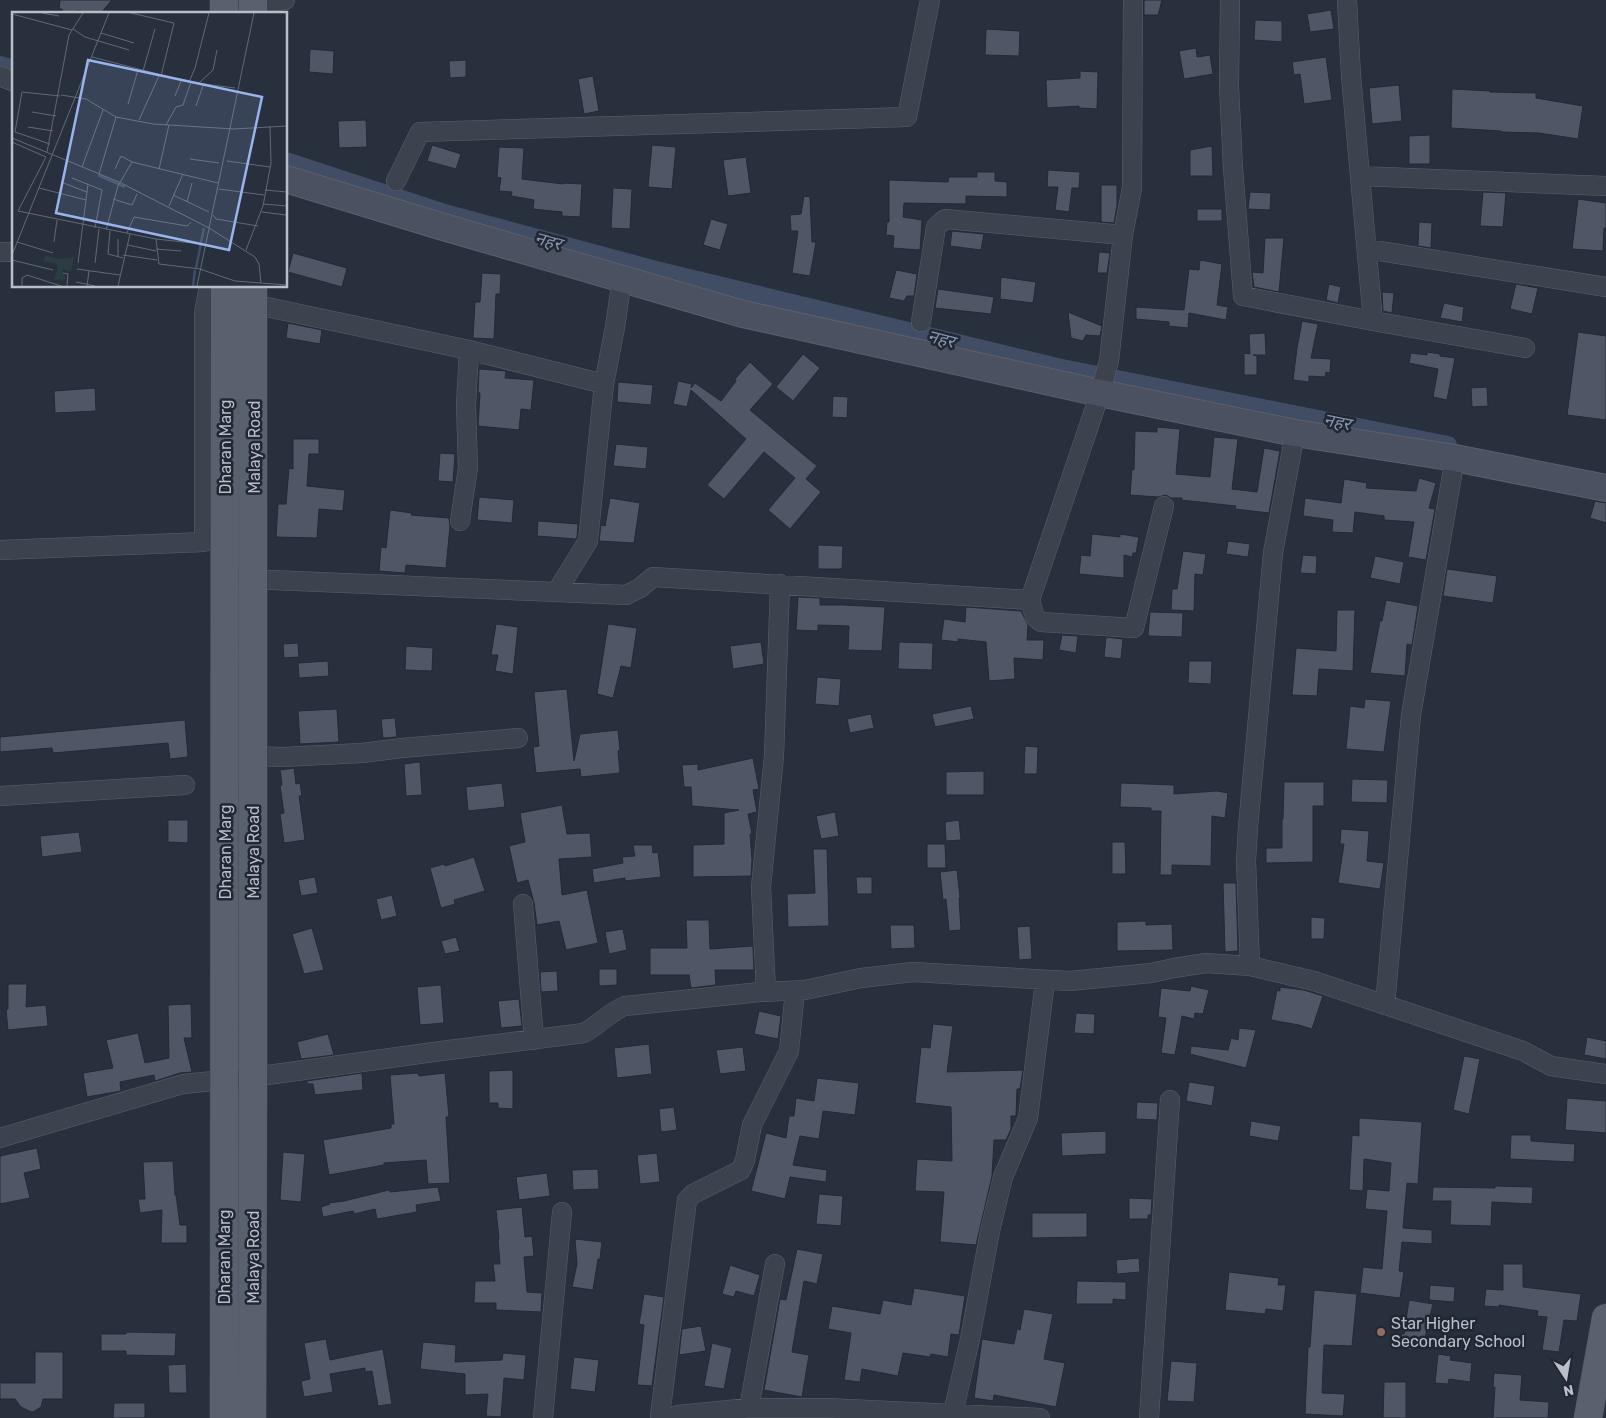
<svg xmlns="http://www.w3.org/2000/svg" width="1606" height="1418" viewBox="0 0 1606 1418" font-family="Rubik,'Noto Sans Devanagari',sans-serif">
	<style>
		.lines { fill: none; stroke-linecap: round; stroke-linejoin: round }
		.canal { stroke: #404d65; stroke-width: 18 }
		.building { fill: #4f5766; stroke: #232935 }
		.street-casing { stroke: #5a606c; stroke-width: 20 }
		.secondary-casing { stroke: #5a606c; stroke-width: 28 }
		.primary-casing { stroke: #464b57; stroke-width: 29 }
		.street { stroke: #3c424e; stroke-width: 19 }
		.secondary { stroke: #4b5161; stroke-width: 26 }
		.primary { stroke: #5a616e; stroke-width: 28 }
		.education-dot { fill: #8d6e63; stroke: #212733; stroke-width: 2 }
		.labels { text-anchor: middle; stroke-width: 5; stroke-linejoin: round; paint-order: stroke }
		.street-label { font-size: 16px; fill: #b9bec9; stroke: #212733 }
		.poi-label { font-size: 16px; fill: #b9bec9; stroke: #212733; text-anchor: start }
		.water-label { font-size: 18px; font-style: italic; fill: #8492ad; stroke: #212733 }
		.inset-river { fill: none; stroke: #404d65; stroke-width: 2.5 }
		.inset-road { fill: none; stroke: #626976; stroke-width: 1 }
		.view { fill: #99b3ed; fill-opacity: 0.15; stroke: #99b3ed; stroke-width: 2.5 }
		.inset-edge { fill: none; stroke: #b9bec9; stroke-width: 2.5 }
	</style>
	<rect width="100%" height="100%" fill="#28303e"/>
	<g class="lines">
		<path class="canal" d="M0 65 14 69
			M286 161 448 214 656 270 1057 367 1448 445"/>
	</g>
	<path class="building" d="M60 0H112L100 14 79 11 63 13 62 9H59Z
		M1144 0H1162L1158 15H1144Z
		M1331 10 1334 29 1310 32 1307 14Z
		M1255 20 1282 21V42L1254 40Z
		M986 29 1020 31 1019 56 985 55Z
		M1196 48 1197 57 1210 55 1213 74 1184 79 1179 51Z
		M310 49 334 51 333 74 309 72Z
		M1326 57 1332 100 1304 104 1300 74 1294 75 1292 62Z
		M466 60V77L450 78 449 61Z
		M1080 71 1098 72 1097 109 1079 108V106L1047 108 1046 80 1080 78Z
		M593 76 599 111 584 114 578 79Z
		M1399 85 1402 121 1372 124 1369 88Z
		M1452 89 1490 91V92L1536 93V98L1583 106 1578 139 1539 133 1501 132V131L1451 128Z
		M366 120 367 147 339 148 338 121Z
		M1430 135V164H1409V136Z
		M432 145 461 154 456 169 427 161Z
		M652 145 676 147 672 189 648 187Z
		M1212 146 1213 176H1190V150Z
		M499 147 524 148 522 179 563 184V183L582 184 580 217 562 216V212L533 209 534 200 511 196 512 192 499 191 501 178 497 177Z
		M746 157 751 193 728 196 723 160Z
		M1048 170 1080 172 1079 188H1072L1069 212 1055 210 1058 187H1047Z
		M977 172H995V181L1007 182V197L966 196V204L904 203 903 217 922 220 920 250 893 248 894 236 886 235 887 222H889V180L948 182 949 177H977Z
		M1101 185H1117V206L1114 223 1101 222Z
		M613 188 632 189 630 229 611 228Z
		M1250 192 1271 193 1270 210 1248 209Z
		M1483 192 1506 193 1503 227 1480 226Z
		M804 196 810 197 812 242H816L810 276 792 273 798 231H791L790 215 801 214Z
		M1578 199 1606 203V228H1604L1603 251 1572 249Z
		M1197 209H1222V221H1197Z
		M711 219 728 224 720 250 703 245Z
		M1419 222 1432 223 1431 248 1418 246Z
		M952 231 984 234 981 250 950 246Z
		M1265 238H1284L1279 292 1254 287 1252 272 1263 273Z
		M1099 252 1110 253 1107 273H1097Z
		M293 253 347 268 342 287 288 272Z
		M1200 260 1222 264 1217 305 1228 307 1226 320 1189 313 1188 328 1169 326V322L1136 319V307L1184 310 1189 269 1199 270Z
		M896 270 917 274 914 296H907L904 301 889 298Z
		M482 273 501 274 500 294H496L494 339 473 338 475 302H480Z
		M1001 277 1036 282 1033 303 1000 299Z
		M1329 284 1341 287 1338 303 1326 300Z
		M1516 284 1538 288 1532 314 1510 309Z
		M938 289 994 297 991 314 935 308Z
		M1382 292 1394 293 1392 313 1383 311Z
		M1444 303 1464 307 1462 322 1440 318Z
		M1068 312 1102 326 1100 336 1086 335 1083 341 1071 338Z
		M1302 321 1318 324 1311 358 1331 359 1330 373 1326 372 1325 377 1309 376V382L1293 380 1297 348Z
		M288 323 322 330 320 344 286 338Z
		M1578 332 1606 336V420L1567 415Z
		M1265 333 1266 355H1253L1257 356V375H1244V353L1250 354 1249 334Z
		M1427 352 1440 354V356L1455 358 1447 400 1433 397 1438 369 1409 363 1411 353 1427 355Z
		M803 354 820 368 793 401 776 387Z
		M750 362 773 384 750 410 817 466 806 479 821 492 790 529 768 510 795 478 764 452 724 499 707 485 746 439 691 390 687 407 673 404 678 381 692 384 691 388 695 383 721 401 736 381 735 379Z
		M479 369 506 371 505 378 534 380 531 410 521 409 519 430 478 426 480 393H478Z
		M618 382 653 385 651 405 617 402Z
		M1487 387 1488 406 1472 407 1471 388Z
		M95 388 96 411 55 413 54 391Z
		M833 396 848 397 847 418 832 417Z
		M1157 427 1180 429 1176 474 1210 477 1214 437 1238 439 1232 489 1257 492 1264 448 1280 451 1269 513 1235 509 1236 506 1181 500 1182 498H1171L1166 495 1158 497 1130 495 1132 469 1134 470 1135 431 1157 432Z
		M293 439H319V454H309L307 486 345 490 343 511 319 509 317 538 276 537 278 504H286L289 468 293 469Z
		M616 444 648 447 646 469 613 466Z
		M440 453 455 454 453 482 438 481Z
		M1419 478 1436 483 1429 508 1435 509 1426 560 1408 557 1414 522 1384 520V516L1355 512 1353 533 1332 532 1333 520 1303 516 1305 498 1341 503 1344 479 1367 483 1366 488 1416 491Z
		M479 497 514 500 512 523 477 520Z
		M610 498 640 503 634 543 599 541 601 525 605 526Z
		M1595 501 1606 503V523L1590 518Z
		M390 510 412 513 411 515 449 518 450 526 446 568 406 565 405 573 379 571 381 547 386 548Z
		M538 521 578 524 577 537 576 539 537 536Z
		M1092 534 1120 537V534L1139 537 1136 553H1133L1132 557 1124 555V578L1079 574 1081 555 1090 556Z
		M1228 541 1250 544 1248 557 1226 554Z
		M818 545 843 546 842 569H818Z
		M1183 551 1206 554 1203 575 1195 574 1194 611 1171 610 1172 589H1177Z
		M1303 555 1317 556 1316 574 1300 573Z
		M1375 556 1404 562 1400 584 1370 578Z
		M1447 569 1497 576 1493 603 1443 596Z
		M798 597 820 598V605H843L885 607 882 651 848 650 849 626 818 625V631L796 630Z
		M1386 600 1418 606 1412 645 1407 644 1405 676 1370 673 1380 621H1382Z
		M966 607 1021 611 1028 625 1027 640H1044L1043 660 1014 658 1015 679 989 681 986 642 958 639V642L941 640 944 619 965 622Z
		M1337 610H1355L1353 671 1319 669 1317 696 1292 695 1296 648 1336 651Z
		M1150 612 1183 613 1182 637 1148 636Z
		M496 624 518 627 513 674 495 671 498 655H491Z
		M608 624 637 628 631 668 621 666 613 698 597 694Z
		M1062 635 1078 636 1076 653 1059 650Z
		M1106 637 1123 639 1121 659 1104 657Z
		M761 642 764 664 733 669 730 646Z
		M899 642 933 643 932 670 898 669Z
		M298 643 299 657 284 658 283 644Z
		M406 646 433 648 432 671 405 670Z
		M328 661 329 676 299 678 298 663Z
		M1189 661H1212L1211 684 1188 683Z
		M817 677 841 679 839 706 815 704Z
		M567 689 574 761 580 734 618 730 620 750 618 751 620 773 581 777 580 769 536 773 533 747 539 746 534 692Z
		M1365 699 1391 701 1384 752 1346 749 1350 706 1364 708Z
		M971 706 974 719 935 727 932 714Z
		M337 709 339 742 300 744 298 711Z
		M871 714 874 728 850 733 847 719Z
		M395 718 397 737 383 738 381 719Z
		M185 720 188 757 170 759 168 743 53 753 52 748 0 752V737Z
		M1025 746 1038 747 1037 774H1024Z
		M753 758 759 789 753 790 757 812 748 814 752 834H750L752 860 751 876 693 877V845L724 844V813L739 810 692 806 691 787H684L682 765 698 764V770Z
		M420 762 422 795 406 796 404 764Z
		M294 768 296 784 300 783 302 796H299L305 840 284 843 280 814 284 813 280 786 282 785 280 770Z
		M984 771V795H946V772Z
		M1352 779 1388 780 1387 803 1351 802Z
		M1284 782H1324V806H1313V862L1266 863V848H1282V819H1283Z
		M502 783 505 807 468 811 466 787Z
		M1121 783 1174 785V794L1217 791 1228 793 1225 818 1212 816 1211 866 1172 865V875H1160L1161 811H1151V808L1120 807Z
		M562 805 567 834 590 833 592 857 559 859 562 895 587 890 598 943 566 950 559 921 537 925 534 903 528 880 517 883 509 846 525 842 520 813Z
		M835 812 839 836 821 839 816 816Z
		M168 820H188V843L168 842Z
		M959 820 961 840 946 841 945 822Z
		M1341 829 1369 831 1367 861 1384 863 1380 889 1338 883 1344 844H1340Z
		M79 832 82 852 42 857 40 836Z
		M1112 842H1125L1126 874H1112Z
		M927 844H945L946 868H927Z
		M633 845H652L653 853 658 852 661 877 625 881V878L594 883 592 869 623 863 622 857 635 856Z
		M813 849H827L829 926 788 927 787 894 815 893Z
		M474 857 485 891 454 900 455 904 441 908 430 868 444 864 445 866Z
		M957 870 960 898H959L961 930 949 931 946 899 943 900 940 872Z
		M315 877 318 893 301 896 298 880Z
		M856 877H872V894H857Z
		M1223 883H1236L1238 951 1225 952Z
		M392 895 397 916 381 920 376 899Z
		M1311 917 1325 918 1324 939H1311Z
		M686 920H709L710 949 753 946 754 970H715L716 985 691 988 689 975H650V948H687Z
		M1146 921V925L1172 924 1173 950 1117 951V922Z
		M890 925H914L915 948 891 949Z
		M1030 926 1032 959 1019 960 1017 927Z
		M312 928 324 970 304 974 292 934Z
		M623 929 627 950 609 954 605 932Z
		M456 937 460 951 445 954 441 941Z
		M599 969H617V985L599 986Z
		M557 971 558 991 541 992 540 972Z
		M8 984H27L26 1007 46 1005 48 1026 8 1030 6 1010 8 1009Z
		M441 985 444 1023 420 1025 417 987Z
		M1191 986 1209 990 1203 1014 1195 1013 1194 1019 1182 1016 1175 1055 1161 1053 1166 1018 1158 1017 1161 988 1190 991Z
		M1280 987 1304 990 1323 996 1312 1029 1299 1025 1271 1020 1277 990 1280 991Z
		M519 999 522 1026 501 1028 498 1001Z
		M191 1004 192 1038H184L192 1072 180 1073 155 1081 154 1075 120 1082 121 1091 87 1097 83 1073 113 1068 106 1040 138 1033 145 1063 169 1058 168 1005Z
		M759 1011 781 1016 778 1039 754 1034Z
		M1076 1013 1095 1014 1094 1034 1074 1033Z
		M933 1024 953 1026 947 1072 1023 1070 1020 1089H1017L1016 1116H1011V1129L1006 1140H994L992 1176 976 1245 940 1242 944 1192 915 1191 917 1159 952 1161 951 1107 915 1103 921 1047 930 1048Z
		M1239 1028 1256 1030 1246 1068 1190 1054 1191 1046 1228 1050 1231 1038 1238 1040Z
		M328 1034 334 1055 301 1059 297 1042Z
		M1587 1037 1606 1041V1059L1584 1055Z
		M649 1044 652 1074 617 1078 614 1048Z
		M743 1047 746 1071 720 1074 716 1050Z
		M1464 1056 1480 1059 1469 1114 1453 1110Z
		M513 1070V1109L498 1108V1103H489V1071Z
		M362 1073 363 1090 315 1095 313 1084H307V1081Z
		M418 1073 419 1076 445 1073 449 1117H446L450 1183 428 1184 426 1160 384 1163V1165L329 1175 323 1140 391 1128V1124H394L390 1075Z
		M817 1078 859 1083 855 1115 823 1111 819 1139 800 1136 793 1165 827 1170 826 1182 790 1177 785 1199 751 1191 766 1133 786 1138 789 1116H794L796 1098 814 1101Z
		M1189 1082 1215 1086 1212 1106 1186 1101Z
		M1567 1098 1606 1101V1133L1565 1130Z
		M1137 1102 1158 1103 1157 1120 1136 1119Z
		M674 1107 677 1130 661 1132 659 1109Z
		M1359 1118 1422 1122 1418 1184 1407 1183 1403 1228 1432 1230V1244L1402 1242 1399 1271 1404 1272 1400 1298 1360 1293 1363 1267 1382 1269 1387 1211 1365 1209 1367 1189 1389 1191 1391 1163 1364 1159 1363 1191 1349 1190 1352 1135 1359 1136Z
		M1251 1121 1281 1126 1278 1141 1249 1136Z
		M1106 1131V1154L1062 1156 1061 1133Z
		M1511 1135H1531V1141L1575 1144 1574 1162 1510 1159Z
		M37 1148 41 1169 24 1173 30 1198 0 1204V1156Z
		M283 1152 305 1154 301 1202 280 1200Z
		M657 1153 660 1182 640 1184 637 1155Z
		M173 1161 175 1195H176L180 1225H187V1243H161L162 1210 140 1213 138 1199H145L143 1162Z
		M598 1169 599 1189 573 1190 572 1170Z
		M547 1173 550 1196 519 1200 516 1177Z
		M1495 1186 1533 1187 1532 1204 1492 1202 1491 1226 1450 1225 1451 1201H1432L1433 1187 1495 1188Z
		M438 1187 441 1201 416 1205 417 1212 377 1219 375 1209 354 1214 353 1211 323 1217 321 1207 330 1204 329 1203 344 1201 389 1190 390 1192Z
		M819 1194 843 1196 841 1226 816 1224Z
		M1129 1198 1152 1199 1151 1215H1148V1219H1129Z
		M522 1207 525 1237 532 1236 534 1256 524 1257 527 1292 542 1293 541 1312 496 1310V1303H474L475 1281H495L493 1264H500L498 1239H499L496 1210Z
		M1032 1213H1087V1237L1032 1238Z
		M575 1239 602 1242 600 1259H598L593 1290 572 1287 577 1264Z
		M797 1249 823 1254 817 1284 804 1281 792 1352 809 1355 802 1397 764 1390 780 1299 786 1300Z
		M1139 1258 1140 1272 1117 1274 1116 1260Z
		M1503 1264H1523V1287L1581 1294 1577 1321 1564 1320 1559 1352 1542 1350 1547 1317 1537 1316 1538 1311 1499 1305V1307L1484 1306 1486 1289 1503 1290Z
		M730 1265 760 1275 754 1296 736 1291 734 1297 722 1294Z
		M1229 1272 1279 1278 1278 1285H1286L1283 1311 1266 1309 1265 1314 1225 1310Z
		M1077 1281 1126 1282V1300L1113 1299V1304H1076Z
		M1430 1285 1455 1287 1454 1302 1429 1300Z
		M914 1288 965 1296 959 1335 951 1334 948 1357 931 1354 930 1357 903 1353 898 1376 862 1369 860 1382 844 1380 851 1333 828 1329 832 1306 880 1314 883 1300 911 1305Z
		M1314 1290 1357 1294 1352 1346 1324 1345 1322 1393 1345 1394 1343 1416 1305 1414 1308 1347H1310Z
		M644 1294 664 1297 652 1386 637 1385 644 1325 639 1324Z
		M1409 1300 1433 1304 1430 1316H1429L1424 1346 1412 1345V1350L1399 1348 1401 1334H1404Z
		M1024 1309 1053 1314 1044 1359 1065 1363 1056 1407 994 1395 993 1401 974 1398 982 1339 1014 1344 1017 1329 1020 1330Z
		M701 1326 706 1351 679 1355 682 1329Z
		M126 1332 176 1333 175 1356 126 1355V1351H101V1334H126Z
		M326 1339 330 1360 383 1349 392 1404 378 1406 372 1371 365 1372V1368L330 1374 333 1392 304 1397 301 1381 310 1379 304 1343Z
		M423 1342 456 1345 455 1362 502 1360 503 1353 526 1355 524 1380 504 1378 501 1417 486 1416 488 1394 465 1395V1374L420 1369Z
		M712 1343 732 1348 724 1389 704 1386Z
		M35 1352H63V1399H43L41 1407 33 1412 29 1411 21 1407 15 1399H0V1383H35Z
		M1438 1354 1451 1356 1450 1360 1472 1363 1470 1382 1449 1379 1448 1384 1435 1383Z
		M574 1357 599 1360 595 1392 570 1389Z
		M1171 1361 1197 1363 1194 1402 1167 1401Z
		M186 1364 187 1393H169L168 1365Z
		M1494 1373 1522 1375 1520 1400 1549 1402 1548 1418H1493L1495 1387H1493Z
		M1384 1382H1406V1418H1383Z
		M114 1403H145V1418H113Z"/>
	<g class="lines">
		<defs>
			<path id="street" d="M1230 0 1229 86 1233 168 1243 296 1373 321 1525 348
				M1347 0 1351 76 1373 321
				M253 3 285 0
				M0 76 14 82
				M1360 176 1606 186
				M396 181 420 132 907 117 930 0
				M1367 249 1606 287
				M0 252H14
				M253 304 469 350 604 384
				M921 322 936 227 945 219 1123 235
				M460 521 468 468 466 405 469 350
				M0 550 204 542V313L209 286
				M225 578 626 595 640 588 653 577 1030 600 1100 393 1109 361 1123 235 1132 188 1133 0
				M557 591 588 541 604 384 615 327 622 279
				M1030 600 1035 617 1041 622 1134 628 1164 506
				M253 756 283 757 362 753 402 748 518 738
				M0 796 185 785
				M523 904 534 1040
				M1250 966 1246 861 1248 827 1273 553 1295 433
				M766 992 761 887 774 756 780 584
				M1385 1005 1411 715 1455 458
				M0 1138 183 1084 253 1077 441 1051 584 1033C599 1025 609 1012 625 1006L760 992 805 990 861 978 913 972 1070 981 1151 973 1174 968 1206 963 1250 966 1314 981 1523 1051 1551 1066 1606 1074
				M749 1408 775 1264
				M953 1413 970 1339 990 1231 1003 1177 1028 1118 1045 981
				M660 1416 687 1200 693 1194 741 1170 745 1160 752 1125 789 1051 795 991
				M543 1418 562 1212
				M677 1418 678 1415 749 1408H827L1040 1418
				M1149 1418 1170 1100"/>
			<path id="secondary" d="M286 179 440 226 743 314 1100 393 1295 433 1455 458 1606 488"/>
			<path id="primary" d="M253 0V14
				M224 14V0
				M224 1418 225 286
				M252 1418 253 1077V286
				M1588 1418 1606 1318"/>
		</defs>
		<use href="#street" class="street-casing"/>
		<use href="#secondary" class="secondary-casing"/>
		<use href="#primary" class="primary-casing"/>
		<use href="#street" class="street"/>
		<use href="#secondary" class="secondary"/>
		<use href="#primary" class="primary"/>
	</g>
	<circle class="education-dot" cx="1381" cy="1332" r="5"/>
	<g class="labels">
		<g class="street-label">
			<text transform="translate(225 447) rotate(-90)" y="6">Dharan Marg</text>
			<text transform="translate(254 447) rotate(-90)" y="6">Malaya Road</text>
			<text transform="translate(225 852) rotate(-90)" y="6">Dharan Marg</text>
			<text transform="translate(253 852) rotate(-90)" y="6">Malaya Road</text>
			<text transform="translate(224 1257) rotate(-90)" y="6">Dharan Marg</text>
			<text transform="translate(253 1257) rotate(-90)" y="6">Malaya Road</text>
		</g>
		<g class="poi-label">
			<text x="1391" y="1329">Star Higher<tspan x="1391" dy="18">Secondary School</tspan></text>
		</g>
		<g class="water-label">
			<text transform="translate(548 241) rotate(15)" y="6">नहर</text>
			<text transform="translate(941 339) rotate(14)" y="6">नहर</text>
			<text transform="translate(1337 422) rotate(11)" y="6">नहर</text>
		</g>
	</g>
	<g transform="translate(12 12)">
		<rect width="275" height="275" fill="#28303e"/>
		<path d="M34 243 45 247 62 245 59 260 50 257 54 267 41 268 46 256 45 252 31 249Z" fill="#2b3d40"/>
		<path class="inset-river" d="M86 163 113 175M184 256 192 216M181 274 183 258"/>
		<path class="inset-road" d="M30 1 47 4M119 1 162 11 149 64M0 2 60 18M61 17 73 25 117 38M89 21 122 31M80 45 177 70 183 56 197 1M131 59 143 17M177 70 223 76M187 71 201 58 205 38M49 83 74 87 104 105 141 112 222 117 275 114M163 84 169 69M116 92 126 58M184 94 192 71M20 100 44 104M127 108 147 64M154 113 164 95 171 93 179 70M16 115 41 119M0 126 107 170 197 216 243 245 247 252 249 271M0 130 34 145 6 199 144 227 147 252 188 257 223 269 275 273M38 132 3 120 10 80 48 84M35 140 57 23 71 1M178 147 207 151M215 149 258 155M70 155 91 98M103 157 109 144 120 150M147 157 157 113M87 162 104 105M60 166 90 178 83 216M49 170 75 180M27 176 74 188M207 177 252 183M253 178 275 180M161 183 197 200M101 187 120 193 125 182M175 190 180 171M251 192 275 194M157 194 171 162M250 200 274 203M201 203 204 207 246 214M94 218 106 174 120 150 206 171M98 219 96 242 111 246M115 221 122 205 175 214 179 210M144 227 190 232M5 230 41 241M42 230 45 208M116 233 144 239M144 237 169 239M234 238 251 194 259 151 258 114M0 243 97 1M111 243 145 248M106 245V227M0 248 41 258M66 251 76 172M83 251 87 217M65 257 108 263M51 261 56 262 55 274M64 270 83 274M10 274V266L15 263 49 274M75 274 77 259M106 274 118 222M185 274 242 1"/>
		<path class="view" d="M76 48 250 85 217 238 44 201Z"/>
		<rect width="275" height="275" class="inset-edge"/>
	</g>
	<g transform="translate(1566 1378) rotate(168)" stroke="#212733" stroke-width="4" paint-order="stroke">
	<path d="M0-4L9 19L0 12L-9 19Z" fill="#b9bec9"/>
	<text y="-8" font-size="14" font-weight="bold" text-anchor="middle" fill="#b9bec9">N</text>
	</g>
</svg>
